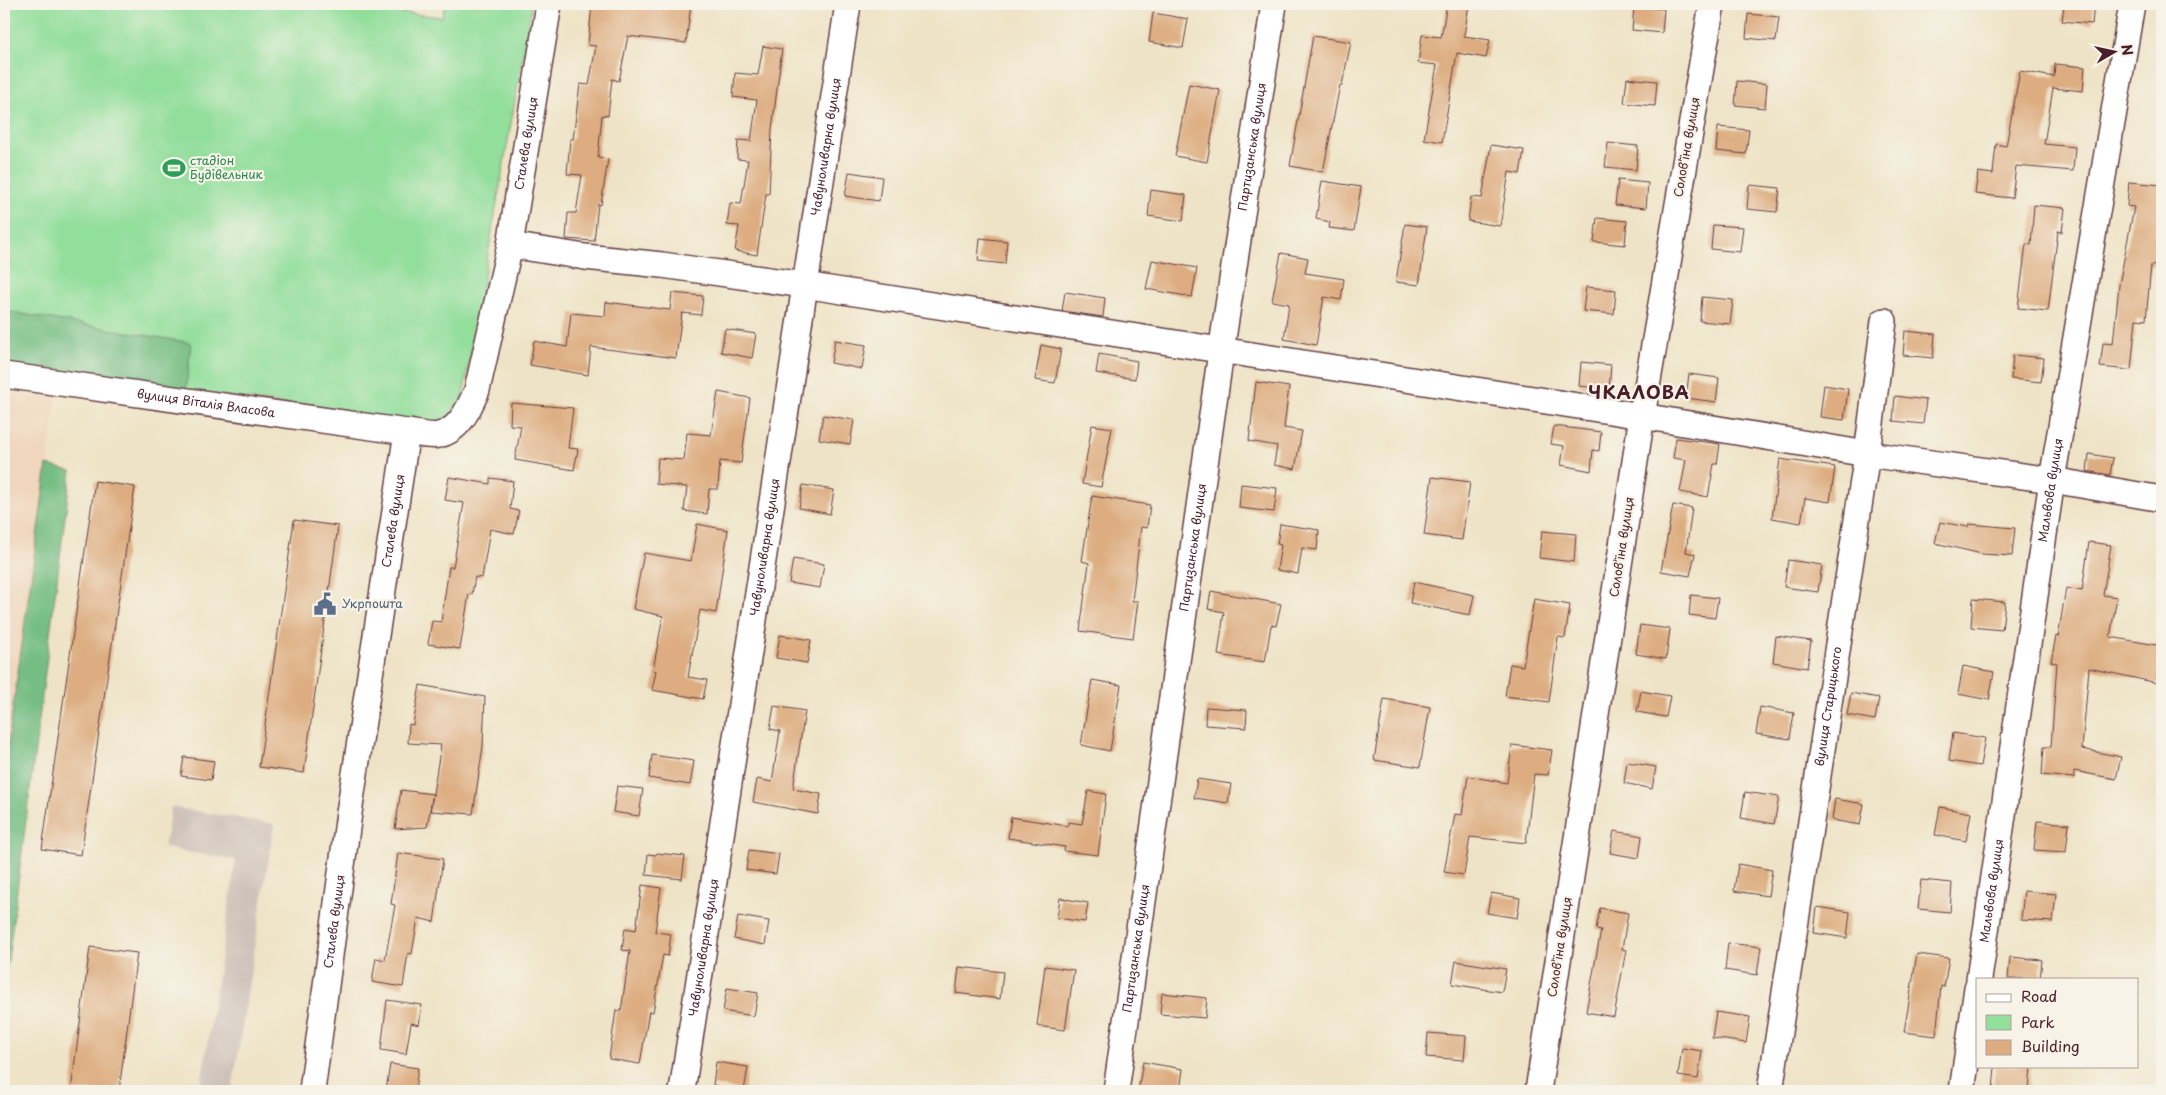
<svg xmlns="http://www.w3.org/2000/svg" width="2166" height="1095" viewBox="0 0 2166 1095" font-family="'Playpen Sans',sans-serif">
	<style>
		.built { fill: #f0d6bc }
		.industrial { fill: #cec2b9 }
		.green { fill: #92de9b; stroke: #6e7e63 }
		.forest { fill: #75bd83; stroke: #606e57 }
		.building { fill: #ddad81 }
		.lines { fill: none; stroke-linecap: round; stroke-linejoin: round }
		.minor-casing { stroke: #633c42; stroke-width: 28 }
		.minor { stroke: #fff; stroke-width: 25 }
		.labels { text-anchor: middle; stroke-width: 4.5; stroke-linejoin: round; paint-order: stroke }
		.street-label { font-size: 12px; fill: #4a1f2b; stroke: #f7f3e8 }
		.leisure-label { font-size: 12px; fill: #27864d; stroke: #f7f3e8; text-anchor: start }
		.service-label { font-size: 12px; fill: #4e5e75; stroke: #f7f3e8; text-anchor: start }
		.district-label { font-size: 18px; font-weight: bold; letter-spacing: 1px; fill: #4a1f2b; stroke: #f7f3e8 }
	</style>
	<rect width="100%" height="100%" fill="#f7f3e8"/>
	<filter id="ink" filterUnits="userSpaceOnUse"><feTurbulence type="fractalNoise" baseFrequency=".02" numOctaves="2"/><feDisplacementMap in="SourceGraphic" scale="10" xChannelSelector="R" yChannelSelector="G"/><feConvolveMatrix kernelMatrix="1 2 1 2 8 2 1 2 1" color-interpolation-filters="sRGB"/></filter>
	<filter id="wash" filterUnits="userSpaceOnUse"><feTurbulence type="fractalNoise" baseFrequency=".0096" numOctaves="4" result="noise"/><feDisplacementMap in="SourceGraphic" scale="20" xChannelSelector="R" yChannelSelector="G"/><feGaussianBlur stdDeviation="1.12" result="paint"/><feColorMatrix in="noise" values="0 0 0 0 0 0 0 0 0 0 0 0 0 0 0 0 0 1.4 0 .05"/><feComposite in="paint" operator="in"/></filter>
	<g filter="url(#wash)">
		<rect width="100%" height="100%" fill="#eee3c6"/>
		<path class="built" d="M4 375 59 383 4 771Z"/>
		<path class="industrial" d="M171 807 274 824 232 1091H200L236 860 164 848Z"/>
		<path class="green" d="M4 4H316L442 17 445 4H532L463 396 451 415 437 425 186 391 191 343 4 311Z"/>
		<path class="forest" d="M4 311 191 343 186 391 4 364Z
			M47 465 71 471 4 991V771Z"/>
		<g id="blocks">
			<path class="building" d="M592 4H691L686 43 628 36 619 81 612 79 608 116 602 115 598 157 608 159 601 205 598 204 594 241 566 239 568 213H576L582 175 567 174 570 139H573L580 84 589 85 596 46 588 45Z
				M1447 4H1469L1464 36 1490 40 1486 58 1457 53 1442 142 1424 139 1437 65 1418 63 1422 35 1441 37Z
				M2064 4H2094L2092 24 2062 21Z
				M1634 6 1664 9 1662 33 1632 30Z
				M1153 13 1188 19 1183 48 1149 42Z
				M1748 14 1779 17 1776 41 1746 38Z
				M1313 36 1351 42 1342 85H1340L1323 172 1290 166Z
				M763 46 782 49 772 129 769 194H766L757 255 735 251 739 226 727 225 730 203 741 204 748 160 737 159 738 140 751 141 757 100 733 97 735 73 758 75Z
				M2055 64 2085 67 2083 91 2053 88 2044 144 2075 147 2073 171 2016 166 2012 198 1975 194 1978 172 1993 174 1996 144 2006 146 2020 71 2054 77Z
				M1627 78 1657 81 1655 106 1624 103Z
				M1737 81 1767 84 1765 108 1735 105Z
				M1189 84 1220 90 1207 162 1175 156Z
				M1718 127 1749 130 1746 154 1716 151Z
				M1608 143 1638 146 1636 170 1605 167Z
				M1491 145 1524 150 1520 174 1509 172 1500 226 1468 221 1471 197 1482 198Z
				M849 172 882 177 879 201 845 196Z
				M1618 180 1648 183 1646 208 1615 205Z
				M1322 181 1361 187 1354 231 1329 228 1330 222 1316 219Z
				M2129 182 2162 185V268L2151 265 2146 320 2136 319 2131 370 2100 367 2103 343 2113 344 2119 285 2134 207 2127 206Z
				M1749 185 1780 188 1777 212 1747 209Z
				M1151 190 1186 195 1183 221 1148 216Z
				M2034 205 2065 208 2062 232 2058 231 2048 311 2018 308 2026 244 2031 245Z
				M1597 218 1627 221 1625 245 1594 242Z
				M1405 224 1427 227 1419 285 1396 282Z
				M1713 225 1743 227 1740 252 1711 249Z
				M980 238 1007 241 1005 264 978 261Z
				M1281 253 1308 258 1305 273 1344 279 1341 300 1324 297 1316 345 1284 339 1289 304 1272 301Z
				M1152 260 1197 268 1192 297 1146 289Z
				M1586 287 1616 290 1614 314 1583 311Z
				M1065 292 1105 298 1103 317 1062 311Z
				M672 293 703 296 701 315 682 313 676 358 591 347 588 375 530 365 534 341 567 347 571 313 605 316 606 302 670 310Z
				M1702 297 1733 300 1730 324 1700 321Z
				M725 329 756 334 752 358 721 352Z
				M1905 331 1935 334 1933 358 1903 355Z
				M835 340 866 345 862 369 831 363Z
				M1041 345 1061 349 1055 383 1035 380Z
				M1099 354 1137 361 1135 379 1096 373Z
				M2013 355 2044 358 2041 382 2011 379Z
				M1581 362 1611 365 1609 389 1579 386Z
				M1689 374 1719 378 1716 402 1686 398Z
				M1256 382 1289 387 1284 428 1302 431 1295 469 1274 465 1277 446 1249 441Z
				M1824 385 1848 389 1844 420 1820 417Z
				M718 392 750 398 741 463 720 461 718 489H709L707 514 684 511 687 487 656 484 658 458 684 460 687 433 711 435Z
				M1895 396 1926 400 1923 424 1893 421Z
				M511 403 573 408 568 448 578 449 574 470 515 460 521 426 510 425Z
				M823 415 854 420 850 444 819 439Z
				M1092 425 1112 428 1101 487 1082 484Z
				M1554 426 1601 432 1599 451 1593 450 1591 471 1561 465 1564 446 1551 444Z
				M1676 438 1720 444 1717 464H1714L1708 497 1680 492 1686 460 1673 458Z
				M2089 454 2113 458 2110 475 2087 471Z
				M1780 459 1835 467 1830 502 1805 498 1801 523 1772 518Z
				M449 477 490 484V478L513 481 510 509 519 511 514 534 490 529 482 578 475 577 472 594H469L460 649 428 644 432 621 441 622 449 567H453L464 503 445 500Z
				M1432 477 1470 482 1462 540 1424 535Z
				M95 481 135 487 81 855 42 849Z
				M1241 484 1277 488 1274 512 1239 508Z
				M803 485 834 490 830 514 799 508Z
				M1092 496 1150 505 1147 528 1141 527 1132 601H1138L1133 638 1080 631 1089 563 1082 561Z
				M1673 505 1692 508 1686 552 1695 554 1690 576 1661 571Z
				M294 520 338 526 304 773 259 767Z
				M1940 522 1968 527 1969 524 2015 528 2012 556 1982 554 1935 543Z
				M697 524 728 530 716 613 700 610 688 677 707 680 703 699 652 690 656 671 653 670 663 616 633 609 644 553 691 561Z
				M1280 524 1319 530 1317 550 1302 548 1298 574 1277 570 1281 545 1277 544Z
				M1542 531 1576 534 1574 562 1539 558Z
				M2089 542 2111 545 2103 595 2117 597 2110 637 2162 646V684L2089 668 2082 749 2121 757 2116 779 2074 771V778L2042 775 2044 747H2051L2057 663 2051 662 2056 636 2058 637 2066 588 2082 591Z
				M793 559 824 564 820 588 789 583Z
				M1788 560 1822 565 1818 592 1784 587Z
				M1414 582 1474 595 1470 615 1410 603Z
				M1211 591 1281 604 1276 626 1271 625 1265 662 1218 655 1224 612 1208 609Z
				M1691 595 1718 598 1715 618 1689 615Z
				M1534 599 1570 605 1565 638 1558 637 1549 702 1505 696 1510 664 1523 666Z
				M1973 599 2005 602 2002 630 1971 627Z
				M1640 625 1670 629 1666 659 1636 654Z
				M780 635 811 640 807 663 776 658Z
				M1776 636 1811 641 1807 668 1773 662Z
				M1963 666 1994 672 1989 700 1958 694Z
				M1092 680 1121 685 1110 751 1081 745Z
				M420 685 485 697 483 746 473 814 430 811 441 745 408 743 409 724 413 725Z
				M1641 691 1670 696 1666 717 1637 712Z
				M1851 693 1879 698 1875 720 1847 715Z
				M1384 699 1430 707 1420 767 1374 760Z
				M774 706 805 711 793 789 821 794 818 814 753 802 757 779 772 782 780 731 770 729Z
				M1206 707 1247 710 1246 728 1205 725Z
				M1760 707 1794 713 1790 739 1756 734Z
				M1953 733 1985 738 1980 766 1949 761Z
				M1512 745 1552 750 1548 775 1534 774 1526 843 1470 837 1464 875 1444 872 1455 814 1462 815 1468 776 1507 783Z
				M652 755 694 761 690 785 649 778Z
				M184 757 214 761 211 780 181 776Z
				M1627 762 1656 767 1652 789 1624 783Z
				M1197 779 1231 784 1228 803 1194 798Z
				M617 786 643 789 639 816 613 812Z
				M401 790 433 794 427 827 395 829Z
				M1088 791 1106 794 1098 855 1064 851 1065 847 1008 838 1011 817 1068 826V822L1082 824Z
				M1745 792 1779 797 1774 824 1741 818Z
				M1835 799 1864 804 1860 825 1832 820Z
				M1940 807 1971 813 1966 841 1935 835Z
				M2037 821 2069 824 2066 852 2034 850Z
				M1614 831 1642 836 1639 858 1610 853Z
				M749 850 779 854 776 874 746 870Z
				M398 853 443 859 434 922 418 918 412 954 408 953 403 987 372 982 376 958 385 960 395 905 391 904Z
				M657 853 685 856 682 879 646 875 648 854 656 855Z
				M1738 864 1772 870 1768 896 1734 891Z
				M1921 880 1952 883 1950 912 1918 909Z
				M642 885 661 888 655 932 671 934 668 956 663 955 653 1012 649 1011 640 1064 609 1059 616 1010 621 1011 630 951 622 950 625 928 636 930Z
				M2024 891 2056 894 2053 922 2021 920Z
				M1491 893 1520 898 1517 918 1487 913Z
				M1060 898 1088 903 1085 922 1057 918Z
				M1817 907 1850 912 1847 938 1814 933Z
				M1600 908 1628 913 1622 949 1626 950 1614 1017 1586 1012 1601 930 1596 929Z
				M738 916 769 921 765 945 734 939Z
				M1728 943 1761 947 1757 975 1725 970Z
				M90 947 137 953 119 1091H71Z
				M1917 954 1949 958 1944 987 1941 986 1936 1036 1904 1032Z
				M2010 957 2042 960 2040 979H2008Z
				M1456 961 1506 969 1502 992 1452 984Z
				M1045 966 1074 970 1065 1030 1037 1026Z
				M959 967 1003 972 1000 999 956 993Z
				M727 988 758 993 754 1016 723 1011Z
				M1162 993 1207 998 1205 1018 1160 1014Z
				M387 1000 422 1005 419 1025 411 1023 406 1054 381 1050Z
				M1716 1012 1750 1017 1746 1043 1712 1038Z
				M1428 1033 1466 1036 1464 1060 1426 1057Z
				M1682 1048 1702 1051 1698 1079 1678 1076Z
				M716 1062 748 1067 744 1091 713 1085Z
				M1143 1062 1183 1069 1180 1091H1138Z
				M390 1064 418 1068 415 1091H386Z
				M1995 1066H2031L2029 1091H1993Z"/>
		</g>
	</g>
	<g filter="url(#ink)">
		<use href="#blocks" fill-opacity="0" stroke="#633c42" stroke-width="1"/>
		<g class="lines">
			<defs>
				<g id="minor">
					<path d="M510 245 585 257 662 265 804 285 1642 416 1867 454 2052 480 2162 499"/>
					<path id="s1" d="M4 375 407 432"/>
					<path id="s2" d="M1979 979 2052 480 2132 4"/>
					<path id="s3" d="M312 1091 349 813 407 432C416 433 430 437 439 435 460 430 469 408 477 390L510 245 549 4"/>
					<path id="s4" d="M682 1091 848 4"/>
					<path id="s5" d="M1116 1091 1221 352 1274 4"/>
					<path d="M1538 1091 1642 416 1712 4"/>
					<path id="s6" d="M1770 1091 1867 454 1884 321"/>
					<path d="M1962 1091 1977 988"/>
				</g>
			</defs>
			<use href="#minor" class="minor-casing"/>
			<use href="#minor" class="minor"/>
		</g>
	</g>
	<defs>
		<symbol id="stadium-bare" viewBox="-9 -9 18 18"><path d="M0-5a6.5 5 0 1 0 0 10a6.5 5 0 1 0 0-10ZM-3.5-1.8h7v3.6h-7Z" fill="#2e9e5b" stroke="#f7f3e8" stroke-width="2.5" paint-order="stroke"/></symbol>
		<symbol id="civic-bare" viewBox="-9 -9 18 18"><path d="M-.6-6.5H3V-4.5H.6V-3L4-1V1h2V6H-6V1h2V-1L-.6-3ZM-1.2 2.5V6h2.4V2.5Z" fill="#5c6f8a" stroke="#f7f3e8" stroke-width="2.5" paint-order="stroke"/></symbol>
	</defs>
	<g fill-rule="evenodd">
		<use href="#stadium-bare" x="158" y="152" width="32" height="32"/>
		<use href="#civic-bare" x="309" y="588" width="32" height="32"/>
	</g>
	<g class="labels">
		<g class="street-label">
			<text dy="4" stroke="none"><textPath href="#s3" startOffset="1011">Сталева вулиця</textPath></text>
			<text dy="4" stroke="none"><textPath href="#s4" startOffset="955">Чавуноливарна вулиця</textPath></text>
			<text dy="4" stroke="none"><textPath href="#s5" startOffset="954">Партизанська вулиця</textPath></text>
			<text transform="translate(1687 147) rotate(-80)" y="4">Соловʼїна вулиця</text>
			<text dy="4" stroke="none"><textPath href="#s1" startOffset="204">вулиця Віталія Власова</textPath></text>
			<text dy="4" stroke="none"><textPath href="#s2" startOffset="494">Мальвова вулиця</textPath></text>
			<text dy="4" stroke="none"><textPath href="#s3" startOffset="576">Сталева вулиця</textPath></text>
			<text dy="4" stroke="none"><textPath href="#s4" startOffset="550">Чавуноливарна вулиця</textPath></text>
			<text dy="4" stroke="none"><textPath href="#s5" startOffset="549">Партизанська вулиця</textPath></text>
			<text transform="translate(1622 547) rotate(-81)" y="4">Соловʼїна вулиця</text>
			<text dy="4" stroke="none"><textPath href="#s6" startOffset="389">вулиця Старицького</textPath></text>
			<text dy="4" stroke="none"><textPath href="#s2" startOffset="89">Мальвова вулиця</textPath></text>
			<text dy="4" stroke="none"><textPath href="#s3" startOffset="171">Сталева вулиця</textPath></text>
			<text transform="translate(1560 947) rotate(-81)" y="4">Соловʼїна вулиця</text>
			<text dy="4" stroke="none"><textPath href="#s4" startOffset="145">Чавуноливарна вулиця</textPath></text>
			<text dy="4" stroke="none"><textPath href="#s5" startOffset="144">Партизанська вулиця</textPath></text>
		</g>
		<g class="leisure-label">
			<text x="190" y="165">стадіон<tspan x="190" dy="14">Будівельник</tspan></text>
		</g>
		<g class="service-label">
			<text x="342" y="608">Укрпошта</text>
		</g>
		<g class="district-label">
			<text x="1639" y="399">ЧКАЛОВА</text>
		</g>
	</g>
	<rect width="2166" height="1095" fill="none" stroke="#f7f3e8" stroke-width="20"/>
	<rect x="1976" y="978" width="162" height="90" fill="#f7f3e8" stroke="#b29e9c"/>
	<rect x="1986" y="994" width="25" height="8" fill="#ffffff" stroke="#b29e9c"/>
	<text x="2021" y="1002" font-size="15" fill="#4a1f2b">Road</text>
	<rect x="1986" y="1015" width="25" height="15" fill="#92de9b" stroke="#b29e9c"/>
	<text x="2021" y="1028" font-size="15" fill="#4a1f2b">Park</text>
	<rect x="1986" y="1040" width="25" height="15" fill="#ddad81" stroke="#b29e9c"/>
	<text x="2021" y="1052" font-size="15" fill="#4a1f2b">Building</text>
	<g transform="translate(2114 52) rotate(81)" stroke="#f7f3e8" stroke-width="4" paint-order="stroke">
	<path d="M0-4L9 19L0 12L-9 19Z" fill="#4a1f2b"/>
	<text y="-8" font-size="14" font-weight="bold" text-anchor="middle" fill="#4a1f2b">N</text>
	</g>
</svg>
